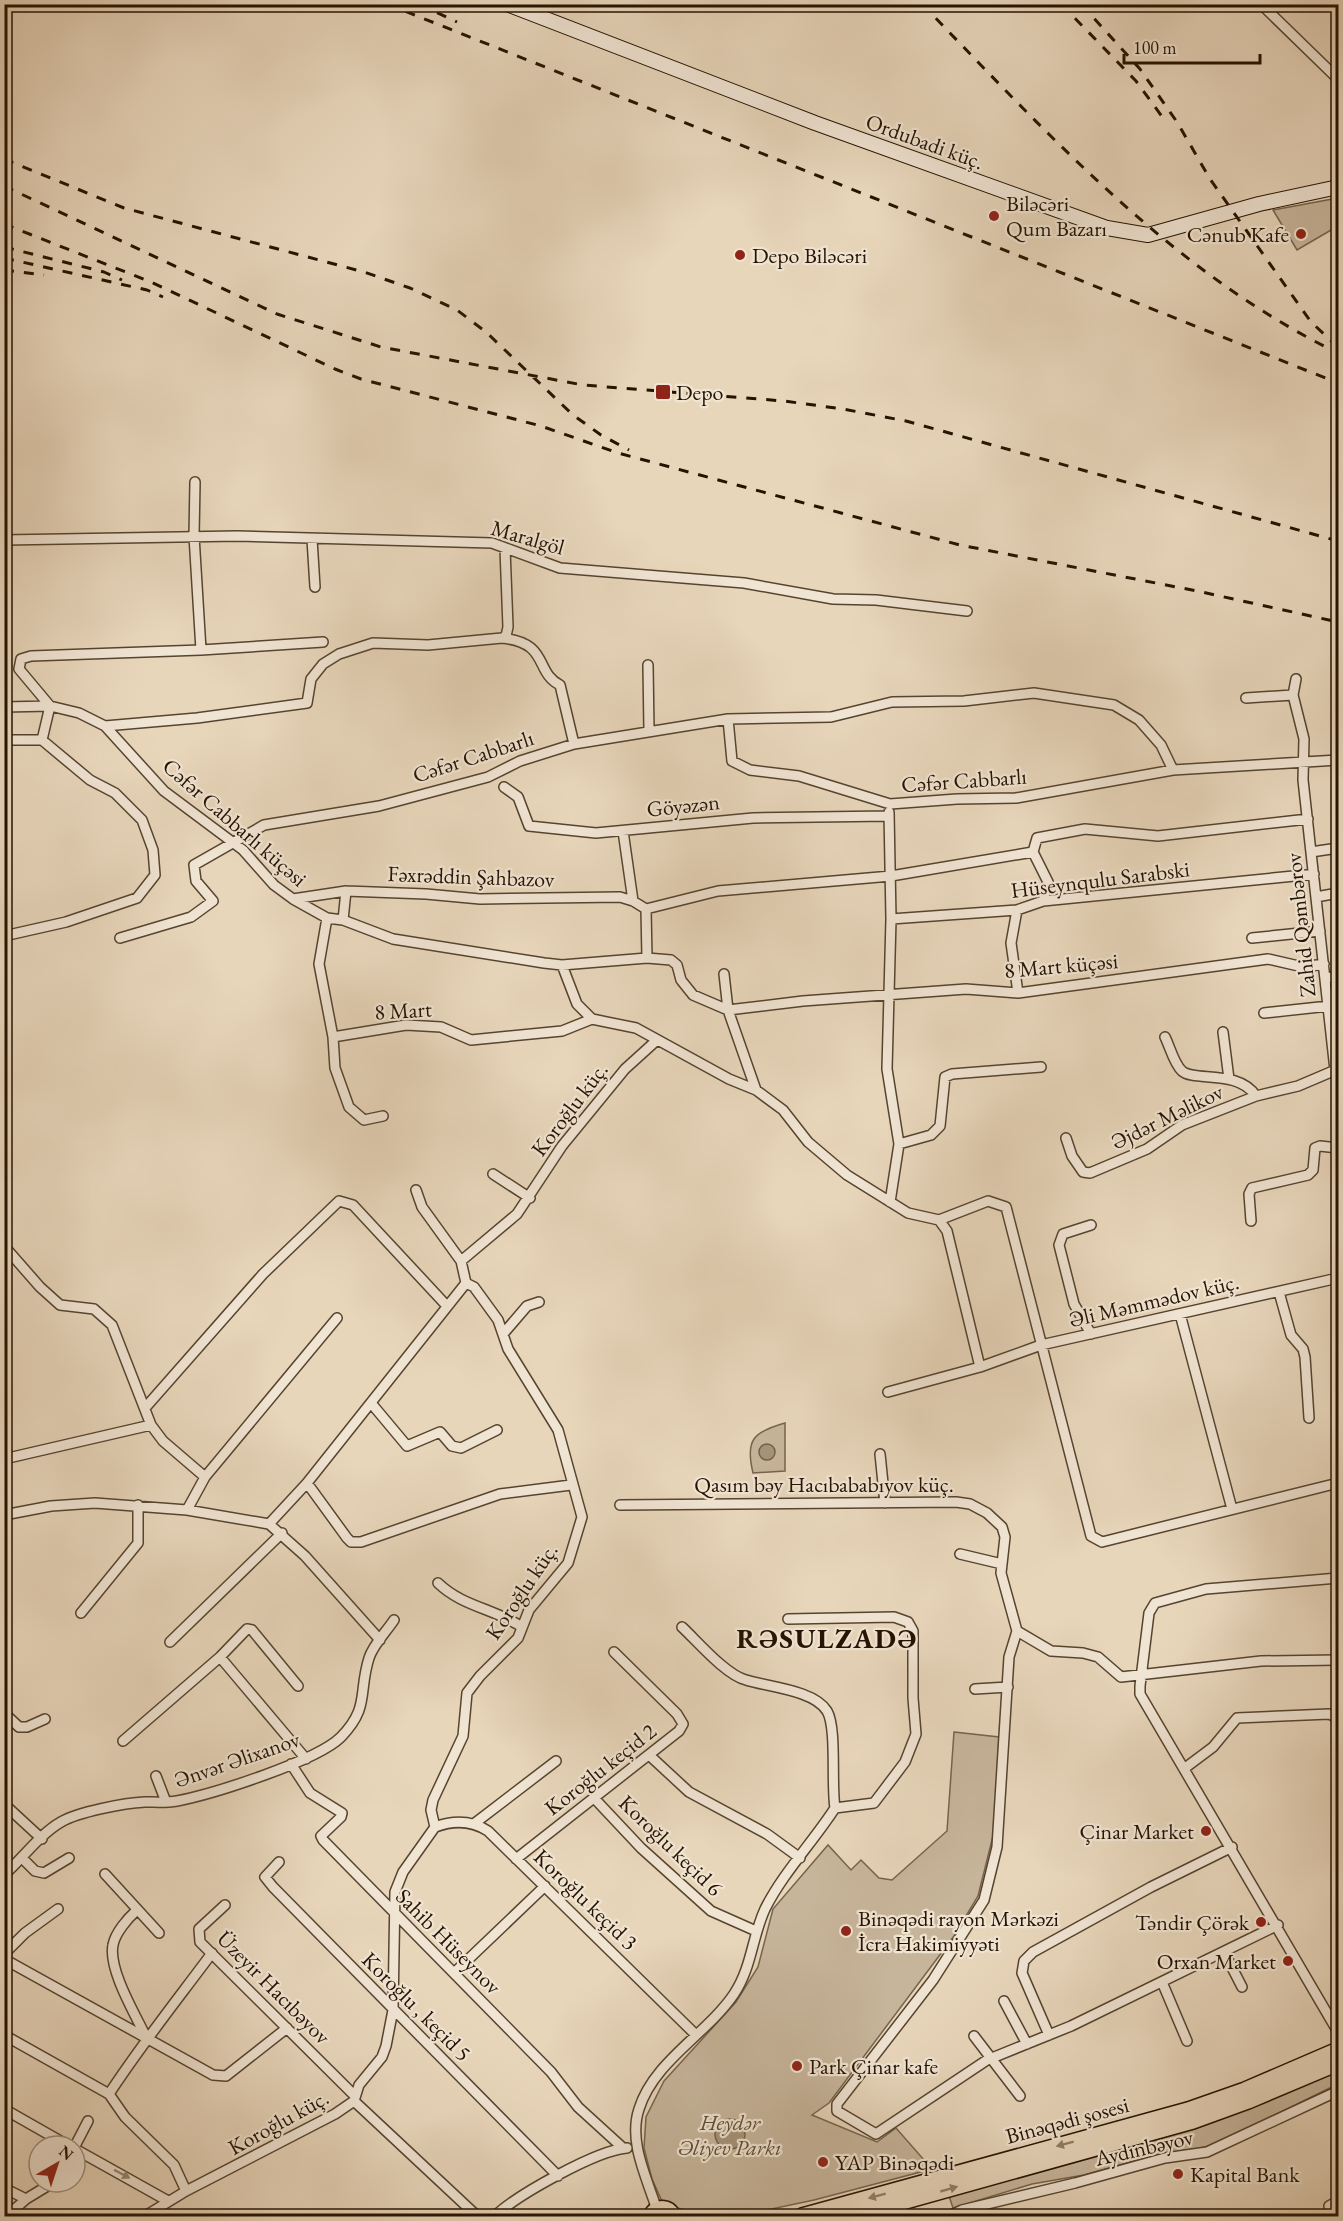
<svg xmlns="http://www.w3.org/2000/svg" width="1343" height="2221" viewBox="0 0 1343 2221" font-family="'EB Garamond',serif">
	<style>
		.green { fill: #c7b59b; stroke: #76644e; stroke-width: 1.5 }
		.water { fill: #a6947b; stroke: #72604a; stroke-width: 1.5 }
		.lines { fill: none; stroke-linecap: round; stroke-linejoin: round }
		.street-casing { stroke: #56442f; stroke-width: 12 }
		.secondary-casing { stroke: #251300; stroke-width: 16 }
		.primary-casing { stroke: #251300; stroke-width: 18 }
		.street { stroke: #f0e4d3; stroke-width: 9 }
		.secondary { stroke: #f0e4d3; stroke-width: 14 }
		.primary { stroke: #e8d6bb; stroke-width: 15 }
		.rail { stroke: #251300; stroke-width: 3; stroke-dasharray: 10 10; stroke-linecap: butt }
		.oneway { fill: #907e67 }
		.oneway2 { fill: #958674 }
		.poi-dot { fill: #8f2418; stroke: #f0e4d3; stroke-width: 2 }
		.labels { text-anchor: middle; stroke-width: 4.5; stroke-linejoin: round; paint-order: stroke }
		.street-label { font-size: 22px; fill: #251300; stroke: #f0e4d3 }
		.poi-label { font-size: 22px; fill: #251300; stroke: #f0e4d3; text-anchor: start }
		.park-label { font-size: 22px; font-style: italic; fill: #5e4c36; stroke: #f0e4d3 }
		.district-label { font-size: 28px; font-weight: bold; letter-spacing: 1.5px; fill: #251300; stroke: #f0e4d3 }
	</style>
	<rect width="100%" height="100%" fill="#e8d6bb"/>
	<filter id="stains"><feTurbulence type="fractalNoise" baseFrequency=".00333" numOctaves="4"/><feColorMatrix values="0 0 0 0 .2 0 0 0 0 .09 0 0 0 0 .02 0 0 0 .5 -.17"/></filter>
	<radialGradient id="worn" r=".72"><stop offset=".6" stop-color="#630" stop-opacity="0"/><stop offset="1" stop-color="#630" stop-opacity=".3"/></radialGradient>
	<path class="green" d="M1338 198V226L1297 250 1273 210Z
		M785 1423V1471L753 1473C745 1440 753 1432 785 1423Z
		M954 1732 999 1737 994 1832 978 1896 954 1936 829 2103 812 2115 877 2142 896 2128 932 2169 814 2200 739 2216H707L670 2206 661 2199 652 2179 644 2148 646 2117 664 2081 736 2002 758 1967 773 1909 828 1845 851 1870 861 1860 879 1878 892 1880 947 1831Z
		M1338 2070V2084L1212 2146 1152 2156 1084 2175 1032 2184 953 2208 949 2196Z"/>
	<path class="water" d="M759 1452a8 8 0 1 1 16 0a8 8 0 1 1-16 0Z
		M715 2134a15 15 0 1 1 30 0a15 15 0 1 1-30 0Z"/>
	<g class="lines">
		<defs>
			<path id="street" d="M1261 4 1338 79
				M195 482 194 536 201 650
				M312 539 315 587
				M4 540 237 536 492 543 560 568 744 583 833 599 876 600 967 611
				M502 638C550 643 534 672 560 685L574 744
				M648 665 649 731
				M1296 679 1293 695 1304 739 1303 780 1335 1070 1338 1081
				M1246 698 1293 695
				M4 707 50 706 79 713 105 726 164 791 243 850 274 885 293 899 327 918 343 920 393 939 544 963 562 965 647 958 646 909 718 891 891 876 1033 852
				M728 719 732 761 750 770 799 776 890 804 957 799 1016 798 1173 770 1338 760
				M105 726 197 718 307 703 311 679 323 664 339 654 373 643 428 645 502 638 506 636 508 627 505 549
				M4 740H42L90 780 115 793 142 820 153 850 155 875 137 898 66 922 4 936
				M42 740 50 706 19 669 21 659 31 656 201 650 323 642
				M504 787 518 797 529 826 596 833 753 818 889 816
				M889 812 891 919 887 1069 899 1144 890 1202
				M623 831 633 901
				M1033 852 1037 838 1085 829 1158 836 1308 819
				M1033 852 1048 882 1043 901
				M1311 852 1338 848
				M1316 897 1338 893
				M293 899 346 891 426 894 480 899 620 897 633 901 646 909
				M1017 910 1011 943 1018 993
				M327 918 319 964 333 1037 406 1025 441 1027 471 1040 562 1031 592 1019
				M891 919 1017 910 1043 901 1314 874
				M343 920 346 891
				M120 938 191 917 213 901 196 881 194 865 264 825 379 806 488 777 520 761 574 744 728 719 831 717 892 702 964 701 1034 693 1114 705 1139 720 1161 745 1173 770
				M1252 938 1320 931
				M647 958 671 960 677 965 681 980 693 995 728 1010 803 1001 966 989 1018 993 1268 959 1303 967 1324 964
				M562 965 577 1004 592 1019 636 1028 729 1079 756 1090 783 1110 808 1142 847 1175 908 1213 939 1220 947 1231 980 1367
				M724 974 728 1010 756 1090
				M1326 978 1338 976
				M1264 1013 1329 1006
				M1223 1032 1229 1079
				M333 1037 335 1068 349 1107 364 1120 383 1116
				M1165 1037C1170 1047 1174 1064 1182 1071 1194 1082 1238 1069 1256 1096
				M1066 1138 1072 1156 1083 1172 1090 1173 1147 1149 1182 1125 1256 1096 1298 1086 1338 1069
				M899 1144 931 1135 940 1126 945 1077 952 1074 1041 1067
				M493 1174 530 1198
				M416 1190 422 1207 461 1261
				M939 1220 988 1201 1006 1207 1091 1536 1102 1542 1338 1483
				M1251 1221 1249 1194 1252 1188 1308 1175 1313 1170 1315 1148 1320 1146 1338 1148
				M1091 1225 1063 1234 1059 1245 1074 1304 1091 1334
				M4 1246 40 1287 60 1305 94 1309 112 1325 151 1425 163 1441 205 1477
				M1279 1292 1291 1335 1303 1349 1305 1357 1309 1418
				M1180 1314 1232 1509
				M503 1334 527 1306 539 1302
				M888 1392 980 1367 1041 1345 1338 1278
				M371 1403 407 1446 440 1432 452 1446 461 1448 497 1430
				M145 1408 263 1274 339 1201 353 1205 446 1305
				M880 1454 885 1503
				M4 1459 151 1425
				M307 1483 347 1538 351 1542H361L500 1494 571 1485
				M620 1505 956 1502 970 1504 987 1513 1002 1527 1005 1537 1001 1573 1017 1631 1009 1657 997 1847 984 1900 933 1980 837 2104V2111L876 2134 987 2060 1071 2026 1278 1925
				M187 1510 205 1477 337 1318
				M4 1515 51 1506 95 1503 187 1510 269 1524 305 1556 380 1640
				M269 1524 307 1483 466 1283
				M960 1554 1002 1564
				M1338 1578 1206 1589 1155 1603 1149 1613 1140 1686V1694L1338 2032
				M438 1583C463 1607 493 1608 522 1627
				M81 1613 138 1543V1505
				M788 1619 894 1617 908 1622 913 1631V1698L916 1734 905 1762 874 1803 835 1808
				M682 1627C698 1642 726 1675 746 1680 768 1687 814 1690 827 1711 837 1728 831 1784 835 1808
				M1017 1631 1051 1651 1083 1653 1098 1657 1121 1677 1261 1661 1338 1660
				M170 1642 282 1533
				M220 1657 306 1759
				M975 1689 1008 1687
				M4 1713 19 1727H27L45 1719
				M123 1741 220 1657 247 1629 252 1630 298 1686
				M649 1755 689 1792 767 1834 800 1858
				M291 1764 310 1793 342 1813 341 1817 321 1836 323 1840 551 2072 578 2107 623 2148
				M1185 1768 1213 1747 1237 1718 1329 1714 1338 1718
				M156 1776 166 1802
				M594 1798 641 1848 711 1911 756 1931
				M4 1804 42 1839
				M475 1823 556 1761
				M435 1827C454 1820 471 1820 488 1831L696 2035
				M22 1858 35 1871 44 1873 69 1858
				M516 1859 679 1731 683 1724 677 1714 614 1652
				M279 1862 265 1877 273 1887 558 2176
				M105 1874 159 1933
				M4 1875C22 1859 40 1834 61 1822 78 1812 124 1803 145 1802 155 1802 166 1803 177 1801 213 1794 317 1761 341 1737 370 1707 358 1693 369 1658 373 1645 386 1632 394 1620
				M225 1905 199 1929 200 1942 354 2095
				M137 1910C128 1918 115 1933 113 1945 108 1969 135 2014 146 2037
				M1224 1952 1242 1987
				M4 1954 25 1933 58 1909
				M4 1959 213 2075 226 2076 287 2028
				M454 1973 545 1886
				M1162 1982 1187 2041
				M1004 2001 1027 2044
				M4 2035 109 2094 125 2117 174 2165 186 2191
				M1049 2035 1022 1973 1024 1961 1033 1952 1151 1887 1232 1847
				M974 2036 1020 2096
				M109 2094C141 2045 177 2000 212 1953
				M354 2101 477 2216
				M4 2109 69 2146
				M75 2146 88 2121
				M75 2149 168 2201
				M4 2188 26 2199
				M1329 2206 1338 2201
				M657 2210C647 2178 628 2142 639 2109 654 2061 707 2034 734 1994 752 1967 752 1937 765 1909 783 1873 813 1842 835 1808
				M7 2216 26 2199 54 2182
				M145 2216 186 2191 335 2114 354 2101 359 2085 382 2057 386 2046 393 2010 395 1892 403 1872 435 1827 431 1810 433 1800 463 1736 467 1693 480 1676 518 1638 529 1610 568 1563 582 1517 558 1430 508 1349 498 1320 474 1287 466 1283 461 1261 517 1214 562 1146 625 1069 657 1040
				M495 2216C517 2195 597 2150 627 2148
				M949 2216 962 2210 1075 2183 1165 2158 1207 2152 1338 2091"/>
			<path id="secondary" d="M507 4 815 123 1107 228 1148 235 1259 204 1338 187"/>
			<path id="primary" d="M651 2216C656 2206 668 2206 673 2216
				M802 2216 1188 2110 1245 2090 1338 2050
				M852 2216 1193 2121 1248 2101 1338 2063"/>
		</defs>
		<use href="#street" class="street-casing"/>
		<use href="#secondary" class="secondary-casing"/>
		<use href="#primary" class="primary-casing"/>
		<use href="#street" class="street"/>
		<use href="#secondary" class="secondary"/>
		<use href="#primary" class="primary"/>
		<path class="rail" d="M387 4 1338 383
			M419 4 457 22
			M922 4C1048 134 1173 273 1338 353
			M1061 4 1136 81 1166 122
			M1081 4 1140 69 1177 122 1210 179 1311 322 1338 347
			M4 159 124 208 364 272 410 288 457 310 486 332 573 415 601 435 629 450
			M4 186 277 314 381 347 583 385 784 401 843 409 906 421 1338 541
			M4 224 151 282 335 369 361 379 541 426 618 453 960 545 1197 591 1338 622
			M4 247 104 272 122 280
			M4 258 147 290 163 297
			M4 270 44 275"/>
	</g>
	<defs><path id="oneway-solid" d="M-6-.8H1V-3.2L6.5 0L1 3.2V.8H-6Z" transform="scale(1.5)"/></defs>
	<g class="oneway">
		<use href="#oneway-solid" transform="translate(1065 2144) rotate(165)"/>
		<use href="#oneway-solid" transform="translate(949 2189) rotate(-16)"/>
		<use href="#oneway-solid" transform="translate(877 2196) rotate(165)"/>
	</g>
	<use class="oneway2" href="#oneway-solid" transform="translate(122 2174) rotate(28)"/>
	<g class="poi-dot">
		<circle cx="994" cy="216" r="6"/>
		<circle cx="1301" cy="234" r="6"/>
		<circle cx="740" cy="255" r="6"/>
		<rect x="655" y="384" width="16" height="16" rx="3"/>
		<circle cx="1206" cy="1831" r="6"/>
		<circle cx="1261" cy="1922" r="6"/>
		<circle cx="846" cy="1931" r="6"/>
		<circle cx="1288" cy="1961" r="6"/>
		<circle cx="797" cy="2066" r="6"/>
		<circle cx="823" cy="2162" r="6"/>
		<circle cx="1178" cy="2174" r="6"/>
	</g>
	<g class="labels">
		<g class="street-label">
			<text transform="translate(925 141) rotate(20)" y="8">Ordubadi küç.</text>
			<text transform="translate(528 537) rotate(16)" y="8">Maralgöl</text>
			<text transform="translate(473 756) rotate(-18)" y="8">Cəfər Cabbarlı</text>
			<text transform="translate(964 780) rotate(-4)" y="8">Cəfər Cabbarlı</text>
			<text transform="translate(683 805) rotate(-6)" y="8">Göyəzən</text>
			<text transform="translate(235 822) rotate(41)" y="8">Cəfər Cabbarlı küçəsi</text>
			<text transform="translate(471 876) rotate(2)" y="8">Fəxrəddin Şahbazov</text>
			<text transform="translate(1100 879) rotate(-7)" y="8">Hüseynqulu Sarabski</text>
			<text transform="translate(1300 925) rotate(-96)" y="8">Zahid Qəmbərov</text>
			<text transform="translate(1061 965) rotate(-5)" y="8">8 Mart küçəsi</text>
			<text transform="translate(403 1010) rotate(-3)" y="8">8 Mart</text>
			<text transform="translate(569 1109) rotate(-53)" y="8">Koroğlu küç.</text>
			<text transform="translate(1167 1116) rotate(-26)" y="8">Əjdər Məlikov</text>
			<text transform="translate(1154 1300) rotate(-13)" y="8">Əli Məmmədov küç.</text>
			<text x="824" y="1492">Qasım bəy Hacıbababıyov küç.</text>
			<text transform="translate(521 1591) rotate(-56)" y="8">Koroğlu küç.</text>
			<text transform="translate(237 1759) rotate(-19)" y="8">Ənvər Əlixanov</text>
			<text transform="translate(600 1769) rotate(-38)" y="8">Koroğlu keçid 2</text>
			<text transform="translate(671 1845) rotate(44)" y="8">Koroğlu keçid 6</text>
			<text transform="translate(586 1899) rotate(44)" y="8">Koroğlu keçid 3</text>
			<text transform="translate(449 1941) rotate(45)" y="8">Sahib Hüseynov</text>
			<text transform="translate(274 1987) rotate(45)" y="8">Üzeyir Hacıbəyov</text>
			<text transform="translate(417 2006) rotate(45)" y="8">Koroğlu , keçid 5</text>
			<text transform="translate(1067 2120) rotate(-15)" y="8">Binəqədi şosesi</text>
			<text transform="translate(278 2122) rotate(-29)" y="8">Koroğlu küç.</text>
			<text transform="translate(1144 2147) rotate(-13)" y="8">Aydınbəyov</text>
		</g>
		<g class="poi-label">
			<text x="1006" y="211">Biləcəri<tspan x="1006" dy="25">Qum Bazarı</tspan></text>
			<text x="1289" y="242" text-anchor="end">Cənub Kafe</text>
			<text x="752" y="263">Depo Biləcəri</text>
			<text x="676" y="400">Depo</text>
			<text x="1194" y="1839" text-anchor="end">Çinar Market</text>
			<text x="858" y="1926">Binəqədi rayon Mərkəzi<tspan x="858" dy="25">İcra Hakimiyyəti</tspan></text>
			<text x="1249" y="1930" text-anchor="end">Təndir Çörək</text>
			<text x="1276" y="1969" text-anchor="end">Orxan Market</text>
			<text x="809" y="2074">Park Çinar kafe</text>
			<text x="835" y="2170">YAP Binəqədi</text>
			<text x="1190" y="2182">Kapital Bank</text>
		</g>
		<g class="park-label">
			<text x="730" y="2130">Heydər<tspan x="730" dy="25">Əliyev Parkı</tspan></text>
		</g>
		<g class="district-label">
			<text x="827" y="1648">RƏSULZADƏ</text>
		</g>
	</g>
	<rect width="1343" height="2221" fill="none" stroke="#e8d6bb" stroke-width="24"/>
	<rect x="6" y="6" width="1331" height="2209" fill="none" stroke="#251300" stroke-width="3"/>
	<rect x="12" y="12" width="1319" height="2197" fill="none" stroke="#251300" stroke-width="1.5"/>
	<g transform="translate(57 2164) rotate(39)"><circle r="28" fill="#f0e4d3" stroke="#9f907f" stroke-width="1.5"/>
	<path d="M0-4.5L10 22L0 15L-10 22Z" fill="#8f2418"/>
	<text y="-9" font-size="16" font-weight="bold" text-anchor="middle" fill="#251300">N</text>
	</g>
	<path d="M1124 54v9h136v-9" fill="none" stroke="#251300" stroke-width="3"/>
	<text x="1133" y="54" font-size="18" fill="#251300" stroke="#f0e4d3" stroke-width="4.5" paint-order="stroke">100 m</text>
	<rect width="100%" height="100%" filter="url(#stains)"/>
	<rect width="100%" height="100%" fill="url(#worn)"/>
</svg>
